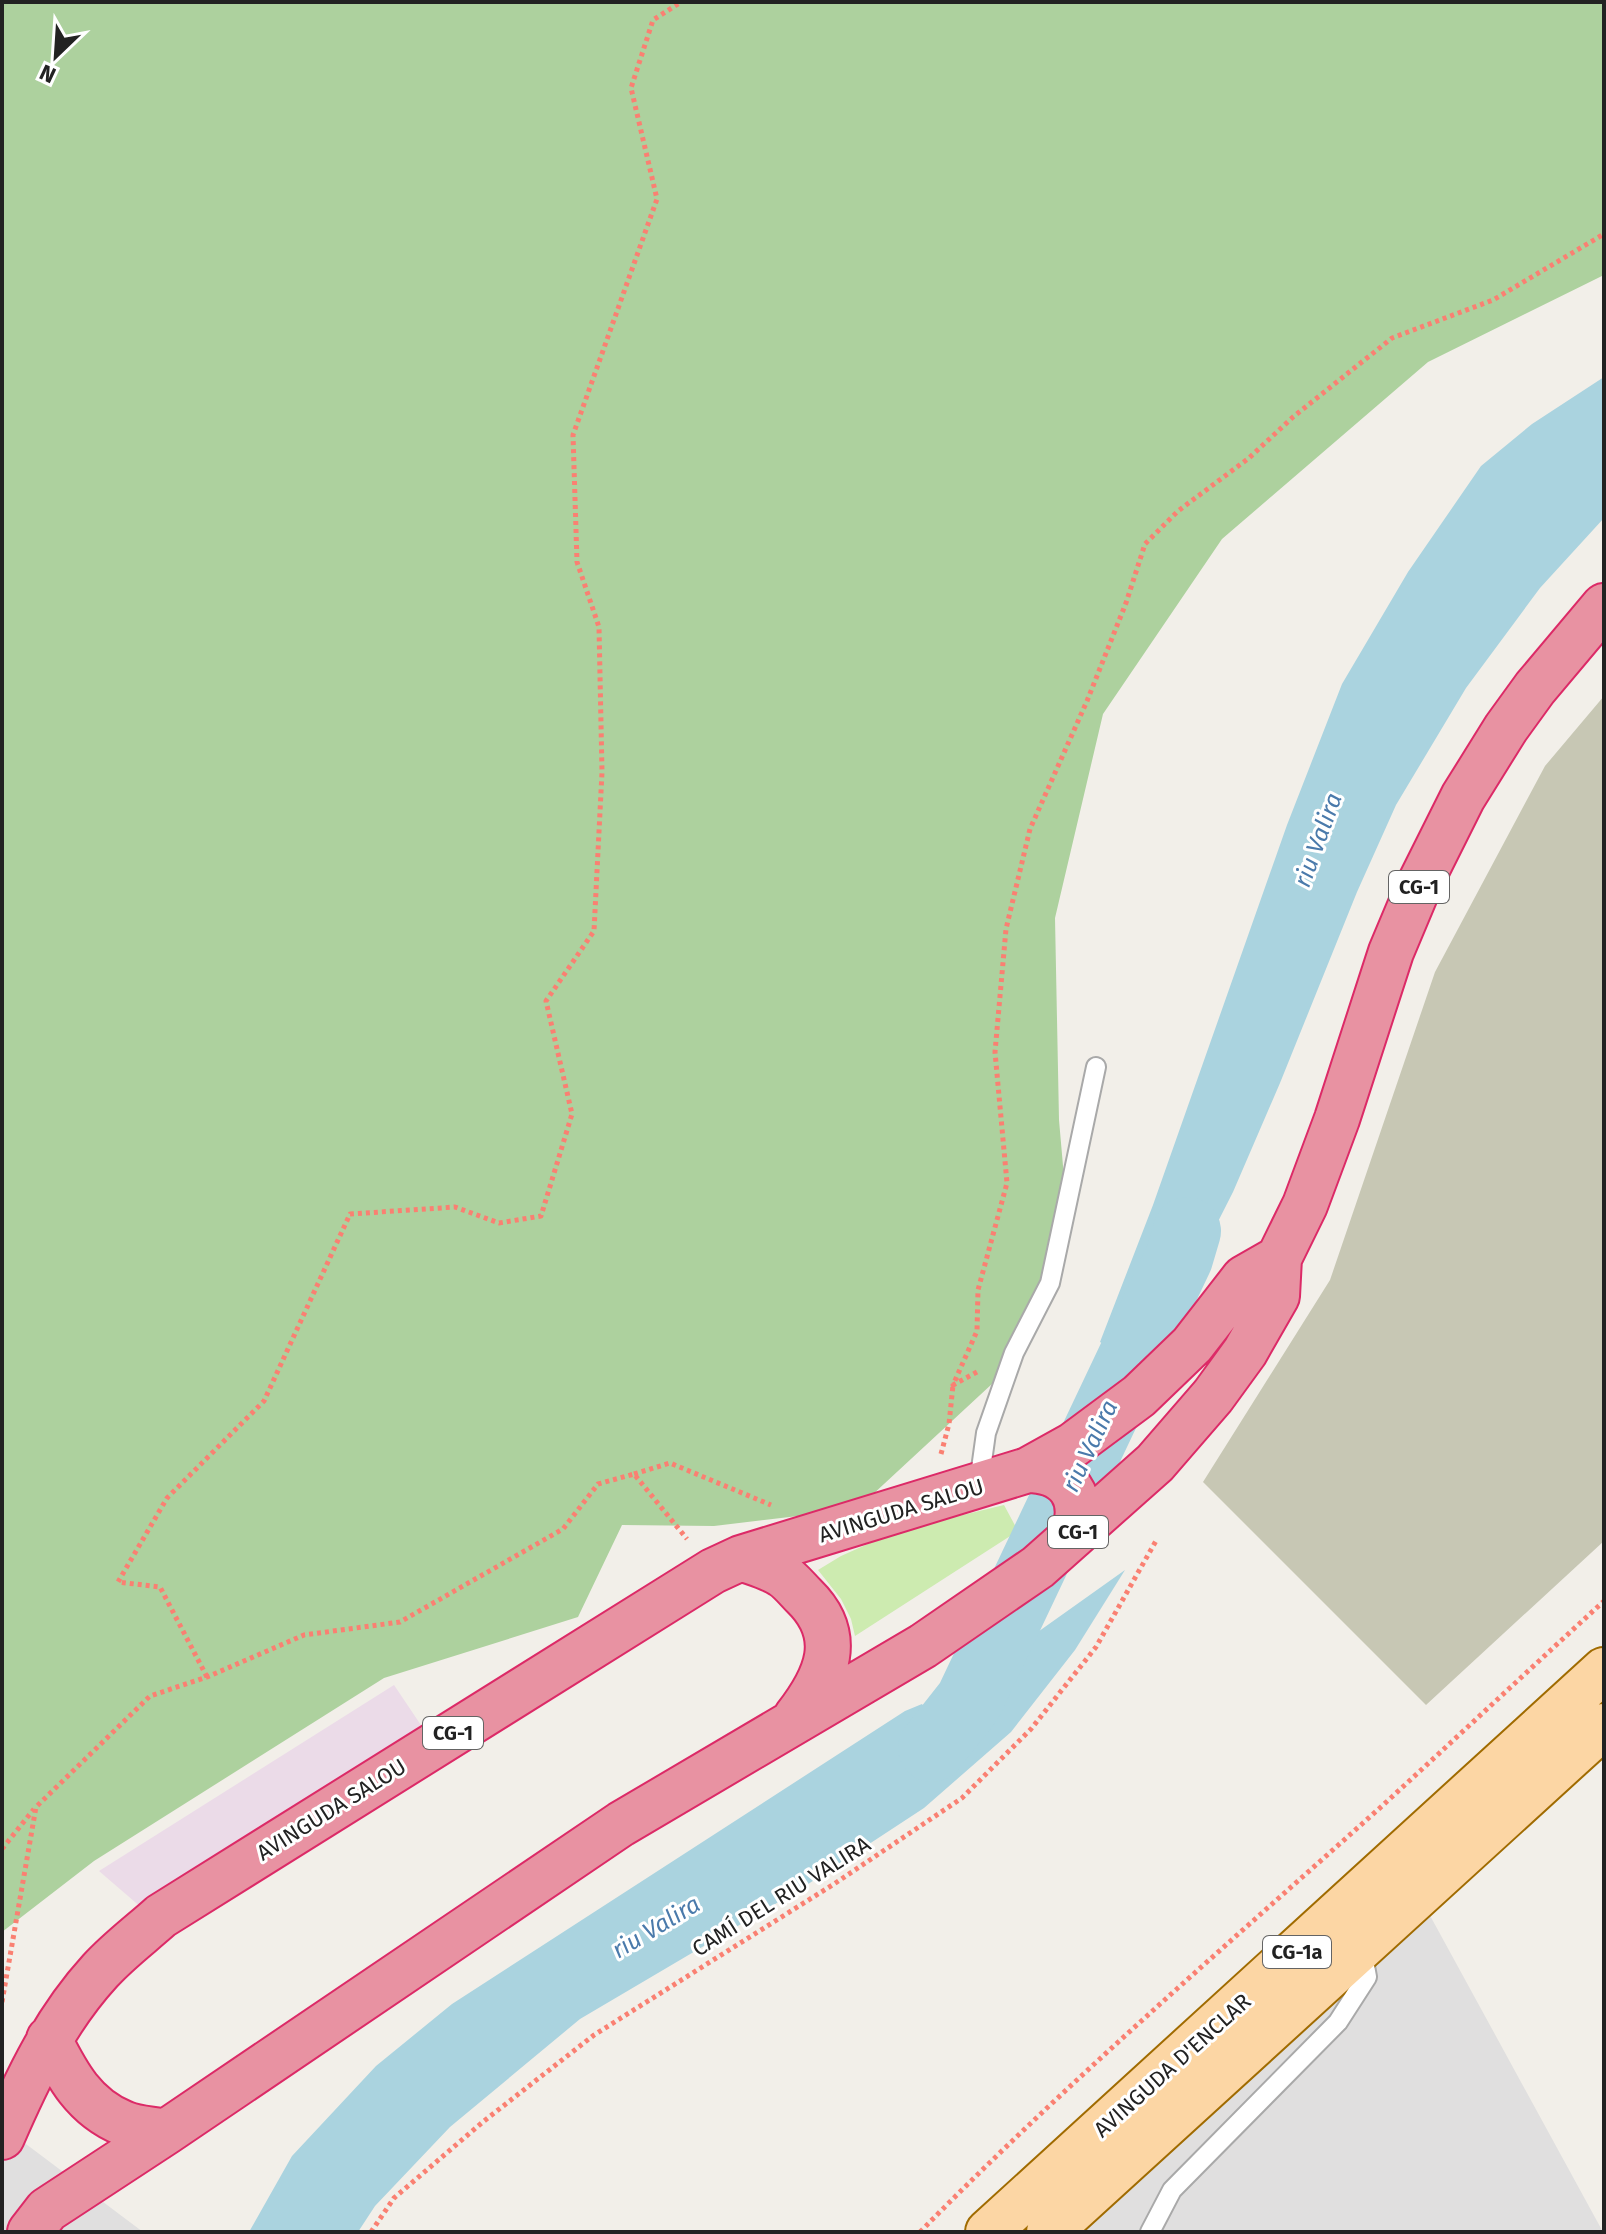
<svg xmlns="http://www.w3.org/2000/svg" width="1606" height="2234" viewBox="0 0 1606 2234" font-family="'Fira Sans',sans-serif">
	<style>
		.residential { fill: #e0dfdf }
		.industrial { fill: #ebdbe8 }
		.construction { fill: #c7c7b4 }
		.grass { fill: #cdebb0 }
		.forest { fill: #add19e }
		.water { fill: #aad3df }
		.lines { fill: none; stroke-linecap: round; stroke-linejoin: round }
		.river { stroke: #aad3df; stroke-width: 68 }
		.lane-casing { stroke: #a9a9a9; stroke-width: 22 }
		.primary-casing { stroke: #a06b00; stroke-width: 48 }
		.highway-casing { stroke: #dc2a67; stroke-width: 48 }
		.path { stroke: #fa8072; stroke-width: 5; stroke-dasharray: 4 4; stroke-linecap: butt }
		.lane { stroke: #fff; stroke-width: 18 }
		.primary { stroke: #fcd6a4; stroke-width: 44 }
		.highway { stroke: #e892a2; stroke-width: 44 }
		.labels { text-anchor: middle; stroke-width: 6; stroke-linejoin: round; paint-order: stroke }
		.shield { fill: #fff; stroke: #646464; stroke-width: 2 }
		.shield-label { font-size: 20px; font-weight: bold; fill: #222 }
		.street-label { font-size: 22px; fill: #222; stroke: #fff }
		.water-label { font-size: 24px; font-style: italic; fill: #4a7aab; stroke: #fff }
	</style>
	<rect width="100%" height="100%" fill="#f2efe9"/>
	<path class="residential" d="M1392 1846 1603 2232H972Z
		M2 2126 143 2232H2Z"/>
	<path class="industrial" d="M394 1685 431 1740 150 1915 99 1871Z"/>
	<path class="construction" d="M1604 696V1541L1426 1705 1203 1482 1330 1280 1435 972 1545 766Z"/>
	<path class="grass" d="M1004 1505 1018 1531 855 1636 851 1619 841 1599 818 1570 841 1556 897 1531Z"/>
	<path class="forest" d="M2 2H1604V275L1428 362 1222 539 1103 714 1055 918 1059 1120 1068 1223 993 1383 857 1509 714 1526 622 1525 578 1617 384 1678 94 1861 2 1932Z"/>
	<path class="water" d="M1604 377V518L1540 588 1466 688 1396 805 1357 892 1280 1083 1233 1192 1198 1261 1092 1381 1107 1346 1100 1342 1153 1205 1287 825 1342 684 1408 572 1481 466 1532 424Z
		M1125 1570 1075 1650 1011 1732 924 1808 799 1890 580 2019 450 2127 375 2206 358 2232H249L292 2156 376 2066 452 2004 905 1711 922 1704 927 1711Z"/>
	<g class="lines">
		<path class="river" d="M932 1748 969 1701 1179 1258 1187 1231"/>
		<defs>
			<path id="lane" d="M979 1483 986 1433 1014 1353 1050 1283 1096 1067
				M1150 2232 1172 2190 1338 2022 1367 1977 1362 1950"/>
			<path id="primary" d="M988 2232 1604 1670
				M1049 2232 1604 1726"/>
			<path id="highway" d="M1028 1470C1068 1471 1087 1497 1073 1536
				M741 1558C754 1563 770 1567 782 1575 790 1580 797 1589 804 1596 845 1636 827 1677 796 1717
				M49 2039C67 2075 84 2107 123 2123 135 2129 153 2129 166 2132
				M2 2137C28 2077 56 2019 100 1971 118 1951 141 1934 161 1916L713 1571 741 1558 1028 1470 1073 1445 1139 1396 1192 1345 1244 1278 1279 1258
				M30 2232 47 2210 166 2132 621 1824 923 1646 1038 1567 1155 1463 1213 1396 1245 1352 1277 1296 1279 1258 1305 1205 1337 1119 1391 952 1420 883 1463 797 1506 728 1535 688 1604 606"/>
		</defs>
		<use href="#lane" class="lane-casing"/>
		<use href="#primary" class="primary-casing"/>
		<use href="#highway" class="highway-casing"/>
		<path class="path" d="M977 1372 953 1385 977 1331 978 1290 1007 1183 995 1052 1006 929 1030 829 1087 701 1126 603 1145 544 1178 511 1249 458 1293 417 1392 338 1493 300 1604 234
			M941 1454 949 1424 953 1385
			M634 1474 670 1463 771 1505
			M207 1677 160 1587 118 1582 167 1498 264 1401 350 1214 455 1207 499 1223 541 1216 572 1114 546 1001 594 931 602 772 599 627 577 562 573 435 657 199 631 88 653 20 681 2
			M2 1849 34 1809
			M2 2002 36 1807 150 1696 207 1677 304 1635 400 1622 563 1529 598 1484 634 1474 687 1539
			M371 2232 394 2198 484 2121 594 2035 834 1884 962 1798 1031 1729 1096 1647 1157 1539
			M920 2232C1066 2083 1226 1946 1382 1806 1456 1738 1530 1669 1604 1601"/>
		<use href="#lane" class="lane"/>
		<use href="#primary" class="primary"/>
		<use href="#highway" class="highway"/>
	</g>
	<g class="labels">
		<g class="shield">
			<rect x="1389" y="871" width="60" height="32" rx="6"/>
			<rect x="1048" y="1516" width="60" height="32" rx="6"/>
			<rect x="423" y="1717" width="60" height="32" rx="6"/>
			<rect x="1263" y="1936" width="68" height="32" rx="6"/>
		</g>
		<g class="shield-label">
			<text x="1419" y="894">CG-1</text>
			<text x="1078" y="1539">CG-1</text>
			<text x="453" y="1740">CG-1</text>
			<text x="1297" y="1959">CG-1a</text>
		</g>
		<g class="street-label">
			<text transform="translate(901 1510) rotate(-17)" y="8">AVINGUDA SALOU</text>
			<text transform="translate(331 1809) rotate(-32)" y="8">AVINGUDA SALOU</text>
			<text transform="translate(781 1896) rotate(-32)" y="8">CAMÍ DEL RIU VALIRA</text>
			<text transform="translate(1172 2065) rotate(-42)" y="8">AVINGUDA D'ENCLAR</text>
		</g>
		<g class="water-label">
			<text transform="translate(1318 840) rotate(-70)" y="8">riu Valira</text>
			<text transform="translate(1090 1446) rotate(-65)" y="8">riu Valira</text>
			<text transform="translate(656 1927) rotate(-31)" y="8">riu Valira</text>
		</g>
	</g>
	<rect width="1606" height="2234" fill="none" stroke="#222222" stroke-width="8"/>
	<g transform="translate(56 56) rotate(205)" stroke="#ffffff" stroke-width="6" paint-order="stroke">
	<path d="M0-6L14 30L0 20L-14 30Z" fill="#222222"/>
	<text y="-12" font-size="22" font-weight="bold" text-anchor="middle" fill="#222222">N</text>
	</g>
</svg>
